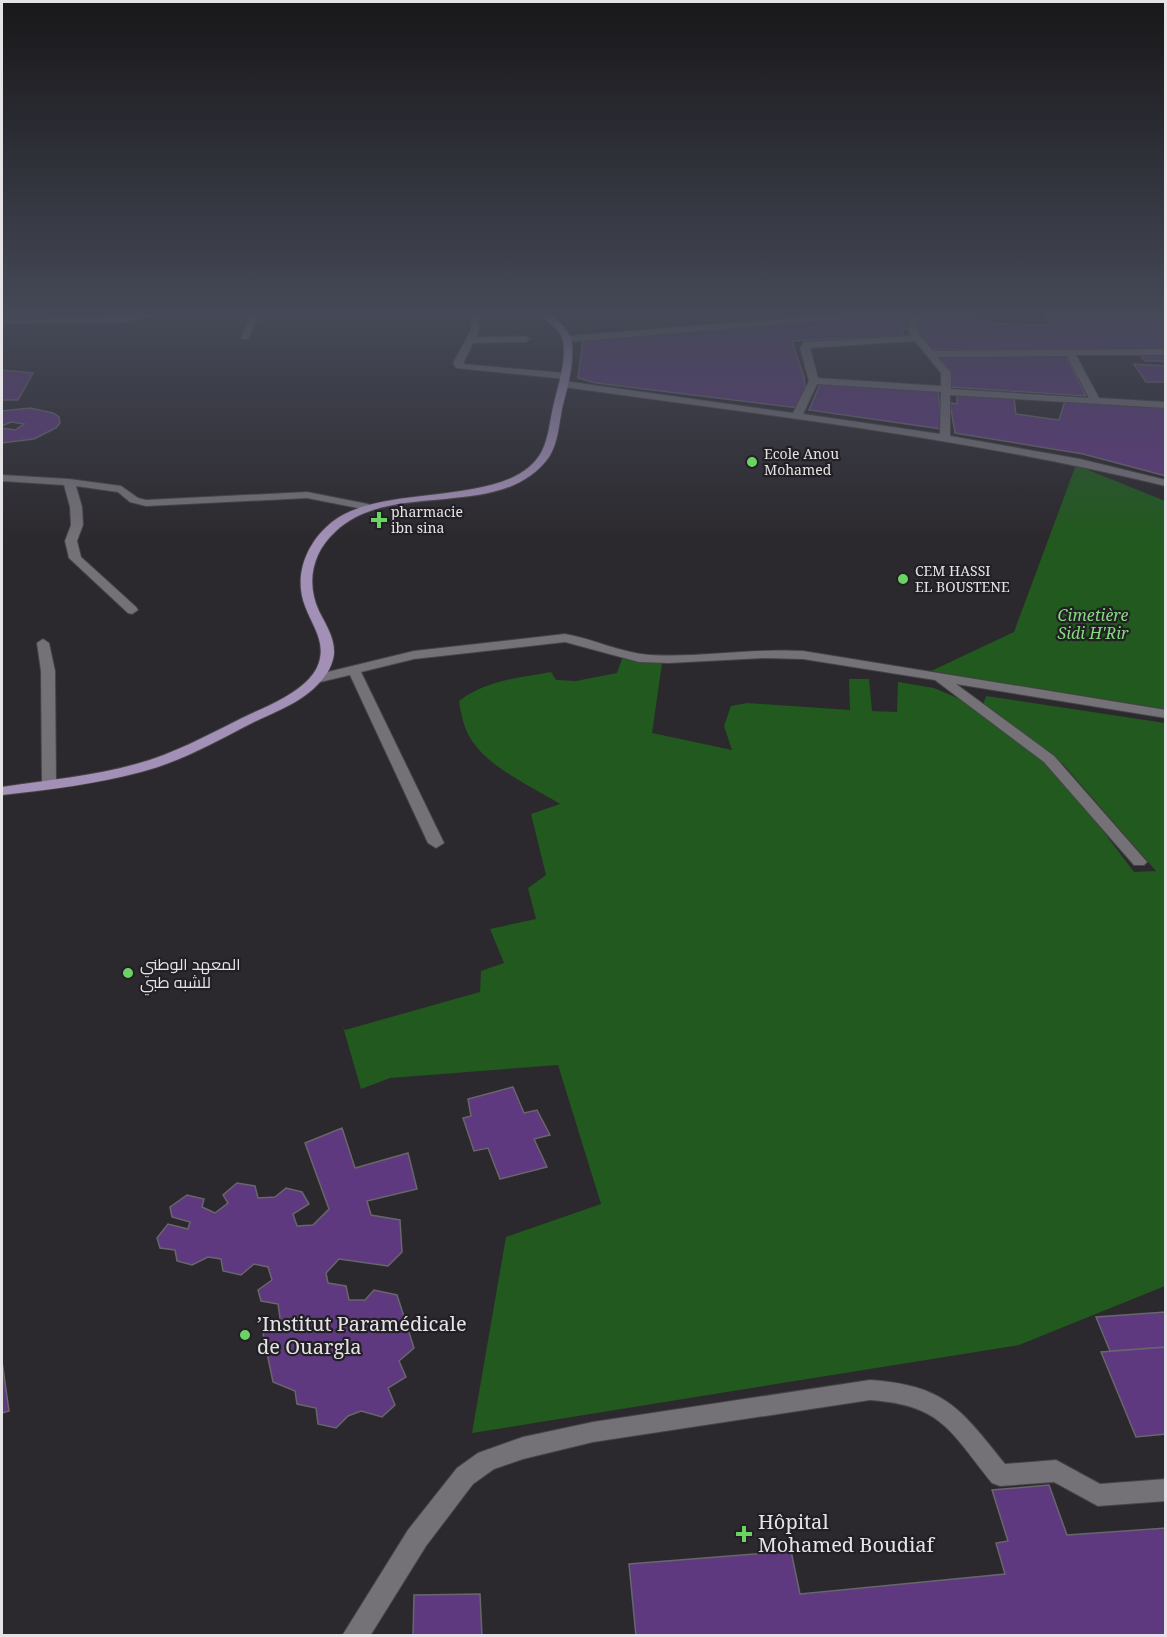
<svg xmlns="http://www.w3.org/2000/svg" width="1167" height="1637" viewBox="0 0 1167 1637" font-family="'Noto Serif',Cairo,serif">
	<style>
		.green { fill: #21591e }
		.building { fill: #5f3980; stroke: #68666b; stroke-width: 1.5 }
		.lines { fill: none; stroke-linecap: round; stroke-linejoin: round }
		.minor-casing { stroke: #464448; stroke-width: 2 }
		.major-casing { stroke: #464448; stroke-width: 2 }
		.minor { fill: #747177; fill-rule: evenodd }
		.major { fill: #a390b7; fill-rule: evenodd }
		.poi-dot { fill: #6ad364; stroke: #222024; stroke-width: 2 }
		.labels { text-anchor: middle; stroke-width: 4.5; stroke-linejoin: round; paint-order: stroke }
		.far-poi-label { font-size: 14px; fill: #e5e3e6; stroke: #222024; text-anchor: start }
		.park-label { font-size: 16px; font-style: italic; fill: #86da81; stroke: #222024 }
		.poi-label { font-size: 16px; fill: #e5e3e6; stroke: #222024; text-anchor: start }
		.near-poi-label { font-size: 20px; fill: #e5e3e6; stroke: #222024; text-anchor: start }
	</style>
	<rect width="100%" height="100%" fill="#2c292e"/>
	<path class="green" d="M1076 465 1165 501V709L931 671 1014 632Z
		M623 656 662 663 652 733 732 750 724 726 731 706 747 703 850 710 849 679H869L872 711 897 712 898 682 934 688 962 700 1037 754 1069 786 1134 872 1156 871 1063 764 983 705 986 696 1165 723V1286L1019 1345 472 1433 506 1237 601 1204 558 1065 390 1078 361 1089 343 1027 345 1030 480 992 481 971 504 963 490 929 536 919 528 888 546 875 531 814 560 804C531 786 491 769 472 741 464 729 461 714 459 701 487 680 518 678 551 672L556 680 576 681 617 673Z"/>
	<path class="building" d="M1040 311H1166V349L933 350 918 333 921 316 979 315 985 323 1053 326Z
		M889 315 911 317 909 329H902L904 336 792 341 804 377 805 390 798 408 596 383 578 378 583 339Z
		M1139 353H1166V365L1163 361H1145Z
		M1065 354 1086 396 950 387 951 372 938 355Z
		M1134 364 1164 366 1166 382H1146Z
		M2 370 33 373 18 400H2Z
		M821 382 938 390 942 429 809 410Z
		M957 394 1014 398 1016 414 1059 420 1065 401 1166 406V476L1083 454 955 433 950 403 957 404Z
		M30 408 53 413 59 417 60 423 56 428 34 439 2 443V428L15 430 24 424 11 422 2 426V411Z
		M513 1087 524 1113 537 1110 550 1135 534 1139 547 1167 500 1179 488 1148 474 1151 463 1118 471 1116 468 1099Z
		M342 1128 355 1168 408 1153 417 1189 367 1201 371 1215 400 1220 402 1252 388 1266 339 1259 326 1273 328 1283 346 1286 349 1300H365L374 1290 397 1295 414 1348 399 1361 406 1377 388 1388 395 1405 382 1417 361 1411 348 1416 336 1428 318 1424 316 1408 297 1404 295 1391 273 1382 263 1334 280 1318 278 1304 261 1301 258 1290 272 1280 268 1267 254 1264 241 1275 223 1271 221 1259 208 1257 192 1265 177 1261 175 1250 160 1248 157 1238 168 1224 188 1229 190 1222 172 1217 170 1207 187 1195 204 1199 202 1207 215 1213 228 1203 223 1195 237 1183 255 1186 258 1198 275 1197 286 1188 302 1192 309 1204 293 1214 297 1226 313 1225 329 1209 305 1143Z
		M1165 1312 1166 1347 1110 1351 1096 1317Z
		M1166 1347V1434L1136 1437 1101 1352Z
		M2 1361 9 1411 2 1413Z
		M1049 1485 1067 1535 1166 1528V1636H636L629 1564 791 1551 800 1594 1005 1574 996 1543 1008 1541 992 1490Z
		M480 1594 482 1636H413L414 1595Z"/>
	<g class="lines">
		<defs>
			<path id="minor" d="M162 311H184L118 323 2 324V319L118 317Z
				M253 311H261L248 339H242L241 337Z
				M472 311 479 313V330L476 337 526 336 530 339 526 342 473 343 463 364 565 373 570 376 565 379 456 368 453 363 471 330Z
				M935 311H1032L1028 314 919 317 917 332 933 351 1166 349V355H1076L1099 398 1166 402V408L950 395V436L1080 459 1166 480V486C968 438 765 415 564 387L559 384 564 381 793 413 809 381 800 348 804 342 911 336 909 332 910 317 850 319 568 342 564 339 568 336 850 313ZM915 341 941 373V386L818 378 810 348ZM1067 356 1089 398 951 389V373L938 357ZM817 384 941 392 940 434 803 414Z
				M2 475 69 479 121 486 138 498 146 500 307 492 368 504 374 507 368 510 307 498 146 506 130 502 118 492 76 486 82 507 83 525 77 541 81 557 136 607 138 610 132 614 128 613 69 558 65 541 71 525 70 507 64 485 2 481Z
				M565 634C594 639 621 653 650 655 701 658 752 648 803 651L1166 710V718L956 684 1054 756 1147 862 1144 865H1134L1044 762 935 680 803 659 765 658 669 663 639 662 565 642 414 659 361 672 444 843 436 848 428 843 350 675 316 683 309 679 311 676 414 651Z
				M43 639 49 643 55 671 56 783 49 787 42 783 41 671 37 643Z
				M870 1380C945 1385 961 1409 1005 1464L1056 1460 1100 1484 1166 1479V1501L1098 1506 1054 1482 1000 1486 992 1483C950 1431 942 1405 870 1400L593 1442 523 1459 494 1469 473 1484 426 1546 370 1636H342L408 1530 457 1468 478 1453 523 1437 593 1422Z"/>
			<path id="major" d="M536 311C552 311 571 329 572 345 574 367 567 388 562 409 559 424 558 443 549 457 502 523 390 478 335 532 312 553 306 583 319 611 326 625 335 638 334 654 333 664 327 675 320 682 302 703 274 712 250 724 215 742 180 762 141 772 96 784 48 790 2 795V787C47 780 93 776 136 764 173 754 206 736 240 719 264 707 291 698 310 678 315 672 319 665 320 658 324 639 311 623 305 606 293 575 307 542 332 522 384 481 511 510 542 451 549 437 550 419 554 403 558 386 571 347 559 332 553 324 543 319 536 311Z"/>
		</defs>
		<use href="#minor" class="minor-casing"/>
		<use href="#major" class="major-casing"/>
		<use href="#minor" class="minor"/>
		<use href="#major" class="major"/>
	</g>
	<linearGradient id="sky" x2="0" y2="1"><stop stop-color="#181719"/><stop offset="0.58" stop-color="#454957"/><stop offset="1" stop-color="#454957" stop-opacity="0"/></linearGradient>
	<rect width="1167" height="540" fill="url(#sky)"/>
	<g class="poi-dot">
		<circle cx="752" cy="462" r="6"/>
		<path d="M376 511h6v6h6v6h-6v6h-6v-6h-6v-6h6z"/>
		<circle cx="903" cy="579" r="6"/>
		<circle cx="128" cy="973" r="6"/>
		<circle cx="245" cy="1335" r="6"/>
		<path d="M741 1525h6v6h6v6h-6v6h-6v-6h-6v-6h6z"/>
	</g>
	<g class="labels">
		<g class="far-poi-label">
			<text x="764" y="459">Ecole Anou<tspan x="764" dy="16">Mohamed</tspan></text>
			<text x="391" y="517">pharmacie<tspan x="391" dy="16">ibn sina</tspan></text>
			<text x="915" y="576">CEM HASSI<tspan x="915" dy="16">EL BOUSTENE</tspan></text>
		</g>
		<g class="park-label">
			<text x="1093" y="621">Cimetière<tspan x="1093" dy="18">Sidi H'Rir</tspan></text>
		</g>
		<g class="poi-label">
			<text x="140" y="970">المعهد الوطني<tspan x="140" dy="18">للشبه طبي</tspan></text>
		</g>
		<g class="near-poi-label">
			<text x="257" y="1331">’Institut Paramédicale<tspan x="257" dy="23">de Ouargla</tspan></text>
			<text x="758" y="1529">Hôpital<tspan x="758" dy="23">Mohamed Boudiaf</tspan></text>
		</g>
	</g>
	<rect width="1167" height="1637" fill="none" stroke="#e5e3e6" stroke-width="6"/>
</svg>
